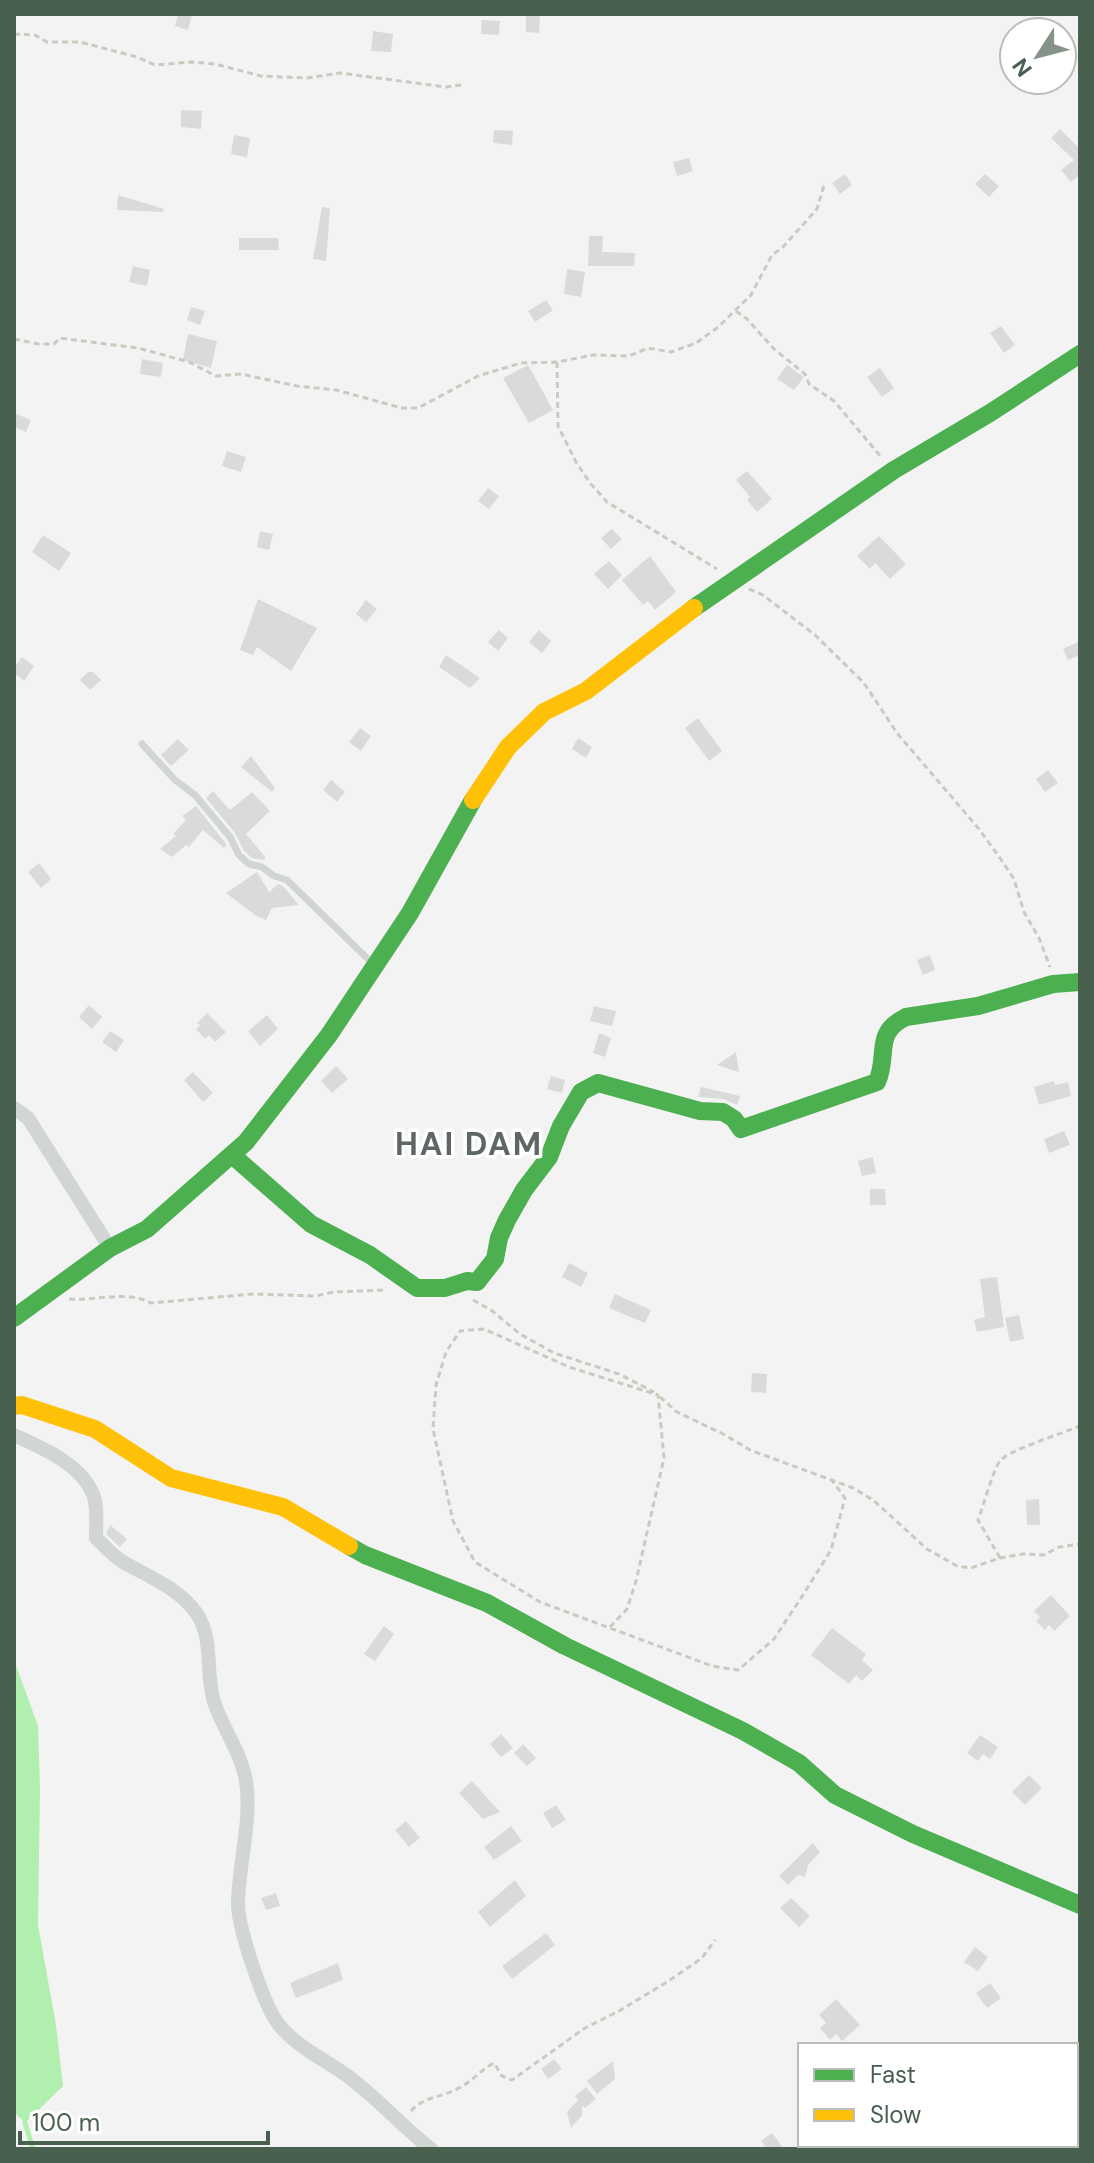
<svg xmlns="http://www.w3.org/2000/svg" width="1094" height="2163" viewBox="0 0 1094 2163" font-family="'DM Sans',sans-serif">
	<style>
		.water { fill: #b0efad }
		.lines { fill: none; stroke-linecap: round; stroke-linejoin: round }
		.stream { stroke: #b0efad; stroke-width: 5 }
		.building { fill: #d9dbda }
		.path { stroke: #c7ccc0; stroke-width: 3; stroke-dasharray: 6 4; stroke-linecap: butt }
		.lane { stroke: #d1d6d2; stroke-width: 7 }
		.street { stroke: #d1d6d2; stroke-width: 14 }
		.fast { stroke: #4caf50; stroke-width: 18 }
		.slow { stroke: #ffc107; stroke-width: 18 }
		.labels { text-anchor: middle; stroke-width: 7; stroke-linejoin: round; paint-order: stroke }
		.district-label { font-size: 32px; font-weight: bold; letter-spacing: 2px; fill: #5e6761; stroke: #fff }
	</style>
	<rect width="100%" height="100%" fill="#f3f3f3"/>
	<path class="water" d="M14 1660 38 1726 40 1788 38 1925 56 2025 63 2086 25 2123 14 2112Z"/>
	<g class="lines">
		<path class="stream" d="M25 2123 33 2149"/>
	</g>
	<path class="building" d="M178 14H192L188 30 175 26Z
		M526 14H540L539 33 526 32Z
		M482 20 500 21 499 35 481 34Z
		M373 31 393 34 391 52 371 51Z
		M181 110 202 111 201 129 181 127Z
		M1060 129 1080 149V175L1071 182 1061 170 1074 160 1051 138Z
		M494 130 513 131 512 145 493 143Z
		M234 135 250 138 247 157 231 154Z
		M689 158 693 171 677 176 673 162Z
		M845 174 852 185 840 194 832 183Z
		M985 174 999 186 989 197 975 184Z
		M118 195 164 209 163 212 117 210Z
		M322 207 330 208 326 261 313 259Z
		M589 236H603L602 252 635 253 634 266H588Z
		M239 238H278L279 250H239Z
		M133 266 150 270 147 286 129 282Z
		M567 269 585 272 581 297 564 294Z
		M546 300 553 310 535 322 528 311Z
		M191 307 205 311 200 325 187 320Z
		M1001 326 1015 345 1004 353 990 333Z
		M188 334 217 341 211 368 183 360Z
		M142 359 163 363 161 377 140 374Z
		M528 365 553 410 529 423 503 378Z
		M787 365 804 377 794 390 777 379Z
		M880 368 894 388 882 397 867 377Z
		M14 413 31 420 26 432 14 427Z
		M227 451 246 457 241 472 222 466Z
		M747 471 772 499 757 512 747 500 750 497 736 480Z
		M488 488 499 496 489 509 478 501Z
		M612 529 622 539 611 549 601 538Z
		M260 531 273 534 269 550 257 547Z
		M43 535 71 553 59 571 32 552Z
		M879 536 906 564 890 579 875 563 870 569 857 556Z
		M650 556 676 592 655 610 648 601 643 605 622 580Z
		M609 561 622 575 608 589 594 574Z
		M258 599 317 628 291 671 257 647 253 655 240 650Z
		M366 600 377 609 366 622 356 614Z
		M499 630 508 638 498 651 488 642Z
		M539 630 551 641 542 653 529 642Z
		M1080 641V655L1068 660 1063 649Z
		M446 655 480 678 470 688 439 667Z
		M22 657 34 666 24 681 14 673V668Z
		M88 672H93L101 680 90 690 80 680Z
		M698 718 722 751 709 761 685 728Z
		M360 728 371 736 361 751 349 742Z
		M578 738 592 747 586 758 572 749Z
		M178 739 189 750 171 766 161 755Z
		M251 756 275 788 272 792 241 767Z
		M1048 770 1058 783 1045 792 1036 779Z
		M331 780 345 792 337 802 323 790Z
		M213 791 230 810 252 792 270 811 246 834 266 858 263 860 252 858 244 851 235 833 206 798Z
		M196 806 227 845 224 848 203 830 189 847 186 845 172 857 160 849 176 836 173 834 186 820 182 816Z
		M39 863 51 879 41 888 28 872Z
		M257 872 269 892 278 884 283 886 299 905 272 908 266 920 255 915 226 893Z
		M930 955 935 970 923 975 917 960Z
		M89 1005 102 1017 92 1029 79 1017Z
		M594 1006 616 1011 612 1026 590 1021Z
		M207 1013 226 1032 215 1042 209 1035 205 1039 196 1029 200 1025 197 1023Z
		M267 1015 278 1029 260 1046 248 1031Z
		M110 1031 124 1040 116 1052 102 1042Z
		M599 1033 611 1038 605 1057 593 1053Z
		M736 1052 739 1072 717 1065Z
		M336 1066 348 1079 332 1093 321 1081Z
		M193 1072 213 1093 203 1102 184 1080Z
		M551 1076 565 1080 562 1093 547 1089Z
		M1054 1081 1055 1085 1068 1082 1071 1096 1039 1105 1034 1087Z
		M701 1087 740 1096 737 1105 724 1099 698 1097Z
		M1064 1131 1070 1145 1049 1153 1044 1139Z
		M873 1157 876 1173 862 1176 858 1161Z
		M870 1189H885L886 1205H870Z
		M569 1263 588 1273 581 1287 562 1277Z
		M997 1277 1004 1327 977 1332 974 1320 985 1317 980 1279Z
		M615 1294 651 1310 645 1323 609 1308Z
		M1019 1315 1024 1339 1010 1342 1005 1318Z
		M752 1373 767 1374 766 1393 751 1392Z
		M1039 1499 1040 1525H1027L1026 1500Z
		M110 1525 127 1539 120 1547 106 1534Z
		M1051 1595 1070 1616 1054 1631 1049 1625 1045 1630 1036 1621 1040 1617 1034 1611Z
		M384 1626 394 1634 375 1661 364 1654Z
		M832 1628 866 1654 862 1660 873 1670 862 1681 856 1675 849 1684 811 1655Z
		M501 1734 513 1748 501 1757 490 1744Z
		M980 1735 998 1747 990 1759 983 1754 978 1761 967 1753Z
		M523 1744 536 1758 527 1766 514 1753Z
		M1029 1775 1042 1788 1025 1805 1012 1792Z
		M472 1781 500 1812 483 1819 459 1793Z
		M556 1805 566 1820 552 1828 543 1813Z
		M406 1821 420 1838 409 1847 395 1830Z
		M511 1826 522 1841 494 1860 484 1847Z
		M813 1843 820 1852 808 1865 805 1877 798 1875 788 1885 779 1876Z
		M515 1880 526 1896 490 1927 478 1912Z
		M276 1893 280 1906 266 1910 261 1898Z
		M791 1898 810 1916 799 1927 780 1908Z
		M546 1933 555 1945 512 1979 502 1966Z
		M975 1947 988 1957 978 1971 964 1962Z
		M338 1963 343 1980 296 1998 290 1983Z
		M990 1983 1001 1998 987 2008 976 1993Z
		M836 1999 860 2025 842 2041 836 2034 830 2040 820 2028 826 2023 819 2015Z
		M554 2059 562 2069 548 2079 541 2069Z
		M613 2061 615 2079 597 2094 587 2081Z
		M586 2087 596 2099 585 2108 582 2105V2115L571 2128 567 2112 578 2100 575 2096Z
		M772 2133 784 2149H767L761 2141Z"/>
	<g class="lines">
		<path class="path" d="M14 34 35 35 47 42H80L137 57 155 65 191 62 215 64 261 76 307 78 340 73 446 87 461 85
			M736 311 747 319 774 349 805 374 809 384 834 401 882 458
			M14 339 39 344H54L60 338 138 348 189 362 216 376 241 374 297 386 336 390 402 408H418L478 376 521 363 557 362 593 355 629 356 648 348 671 352 696 343 717 328 751 295 772 255 782 248 817 209 825 182
			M557 362 558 426 576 462 590 483 607 502 717 569
			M749 589 763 595 815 635 864 683 897 733 979 829 1000 858 1014 879 1024 912 1039 938 1050 967
			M69 1299C96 1301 127 1290 151 1303L253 1294 316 1296 333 1292 387 1290
			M473 1300 491 1310 520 1334 554 1353 619 1374 654 1392
			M660 1397 677 1412 725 1435 750 1450 853 1488 873 1500 927 1549 957 1566 971 1568 1000 1558 1023 1554 1044 1555 1059 1547 1080 1544
			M1000 1558 978 1520C983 1507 993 1470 1000 1461 1008 1450 1064 1433 1080 1426
			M610 1627 627 1609 636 1581 664 1458 658 1395 569 1367 484 1329 460 1331 446 1352 436 1385 433 1429 453 1521 475 1562 540 1602 712 1666 738 1670 774 1639 803 1595 831 1550 845 1498 831 1479
			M411 2111C424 2096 441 2098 457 2089 471 2083 480 2070 494 2063L502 2076 512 2080 585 2028 619 2011 667 1982 702 1958 715 1940"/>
		<path class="lane" d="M142 744 175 780 195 795 230 837 239 855 249 864 262 867 274 876 287 880 372 963"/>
		<path class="street" d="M14 1108 28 1118 110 1248
			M14 1435C42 1448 80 1463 93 1494 98 1507 96 1524 96 1538 105 1546 113 1556 123 1562 149 1577 179 1588 197 1614 214 1640 205 1673 214 1702 223 1729 241 1752 246 1781 252 1820 239 1862 238 1902 237 1925 263 2002 277 2022 294 2046 326 2060 349 2077 378 2099 403 2127 431 2149"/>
		<path class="fast" d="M694 608 894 470 990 413 1080 354
			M232 1155 311 1224 370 1255 417 1288H445L467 1281 477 1282 495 1259 499 1238 507 1220 524 1190 549 1157 561 1126 581 1092 598 1083 700 1111 723 1112 734 1119 741 1129 877 1082C889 1055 873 1033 906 1017L978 1006 1053 984 1080 982
			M14 1318 110 1248 147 1229 246 1142 329 1035 410 913 473 800
			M349 1546 365 1555 487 1603 565 1646 743 1731 799 1763 835 1795 913 1834 1080 1905"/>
		<path class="slow" d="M473 800 508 747 544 712 586 691 694 608
			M14 1406 22 1405 95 1429 171 1478 283 1507 349 1546"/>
	</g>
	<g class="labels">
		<g class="district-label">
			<text x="469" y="1155">HAI DAM</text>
		</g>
	</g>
	<rect width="1094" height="2163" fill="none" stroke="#4a604e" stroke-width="32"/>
	<rect x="798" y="2043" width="280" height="104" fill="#ffffff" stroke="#b7bfb8" stroke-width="2"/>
	<rect x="814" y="2069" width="40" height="12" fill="#4caf50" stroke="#b7bfb8" stroke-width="2"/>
	<text x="870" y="2083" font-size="24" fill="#4a604e">Fast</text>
	<rect x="814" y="2109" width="40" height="12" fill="#ffc107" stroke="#b7bfb8" stroke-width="2"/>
	<text x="870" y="2123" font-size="24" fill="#4a604e">Slow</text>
	<g transform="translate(1038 56) rotate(234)"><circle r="38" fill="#ffffff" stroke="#b7bfb8" stroke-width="2"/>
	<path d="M0-6L14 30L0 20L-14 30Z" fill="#859388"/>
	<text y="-12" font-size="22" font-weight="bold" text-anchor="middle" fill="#4a604e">N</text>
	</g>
	<path d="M20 2131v12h248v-12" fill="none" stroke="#4a604e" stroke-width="4"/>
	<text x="32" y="2131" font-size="24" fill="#4a604e" stroke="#ffffff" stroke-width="6" paint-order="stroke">100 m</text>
</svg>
